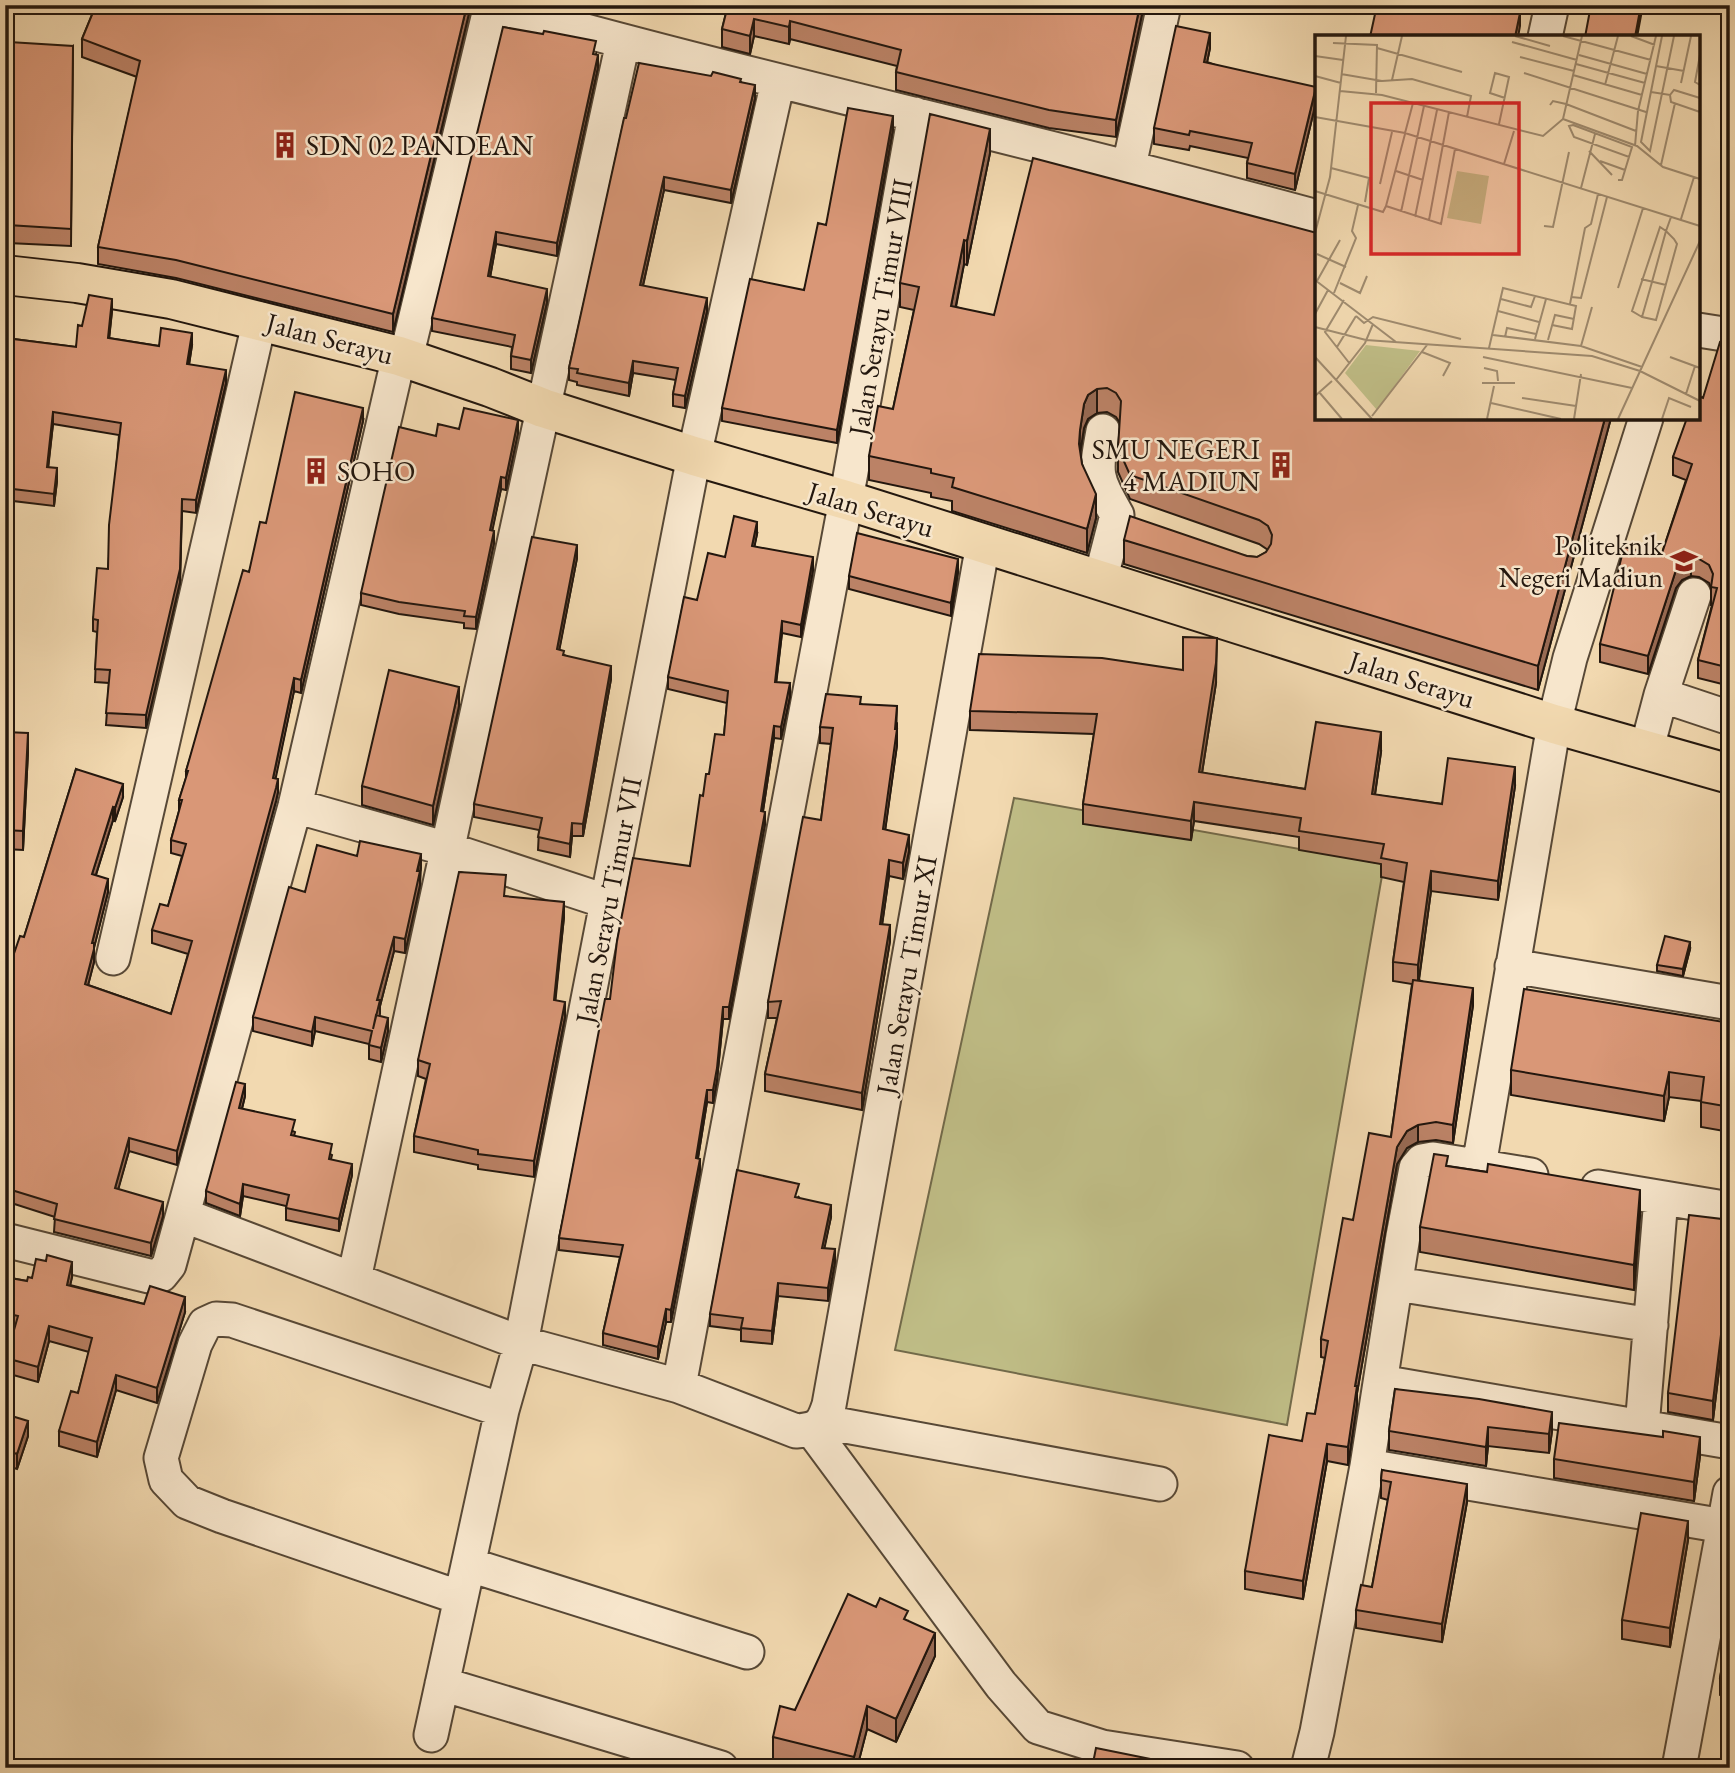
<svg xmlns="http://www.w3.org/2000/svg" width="1735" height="1773" viewBox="0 0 1735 1773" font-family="'EB Garamond',serif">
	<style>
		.green { fill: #c0be87; stroke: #726a4a; stroke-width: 2 }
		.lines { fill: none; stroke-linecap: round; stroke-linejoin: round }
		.minor-casing { stroke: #574836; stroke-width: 37 }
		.major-casing { stroke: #23170e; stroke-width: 42 }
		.minor { stroke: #f7e6cc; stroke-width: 33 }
		.major { stroke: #f2d9b0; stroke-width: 38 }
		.wall { fill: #bb8266; stroke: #23170e; stroke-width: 2 }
		.shaded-wall { fill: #986a53; stroke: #23170e; stroke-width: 2 }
		.building { fill: #d99777; stroke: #23170e; stroke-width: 2 }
		.labels { text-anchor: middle; stroke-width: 5; stroke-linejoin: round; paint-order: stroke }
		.poi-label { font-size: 28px; fill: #23170e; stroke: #f7e6cc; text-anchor: start }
		.street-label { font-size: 28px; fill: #23170e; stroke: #f7e6cc }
		.inset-road { fill: none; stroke: #9f8b6f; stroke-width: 2 }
		.view { fill: #d62828; fill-opacity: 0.15; stroke: #d62828; stroke-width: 3.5 }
		.inset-edge { fill: none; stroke: #23170e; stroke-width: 3.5 }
	</style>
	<rect width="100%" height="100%" fill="#f2d9b0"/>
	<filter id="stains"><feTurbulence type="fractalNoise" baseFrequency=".00286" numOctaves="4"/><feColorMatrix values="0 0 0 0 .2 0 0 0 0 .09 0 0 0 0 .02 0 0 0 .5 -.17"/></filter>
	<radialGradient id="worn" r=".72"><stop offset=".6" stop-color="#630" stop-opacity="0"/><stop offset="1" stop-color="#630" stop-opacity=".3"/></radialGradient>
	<path class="green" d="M1014 798 1384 864 1287 1425 895 1350Z"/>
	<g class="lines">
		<defs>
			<path id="minor" d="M491 5C764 82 1043 142 1317 217
				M1545 37 1552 5
				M1129 166 1164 5
				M1698 330 1730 335
				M406 358 491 5
				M1100 581 1117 515C1095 476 1095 475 1103 431
				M1661 695 1730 718
				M1647 748 1661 695 1694 595
				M295 806 447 849 608 902
				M113 958 260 319
				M1512 966 1730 1003
				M1479 1166 1554 724 1570 658 1646 418
				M1598 1187 1730 1209
				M183 1215 521 1343 679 1386 796 1431C818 1429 822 1426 829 1405L983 544
				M5 1240 149 1276 161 1275 169 1265 295 806 399 356
				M354 1279 623 42
				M1397 1284 1651 1325
				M1381 1382 1642 1427 1661 1198
				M679 1386 846 500 915 114
				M824 1422 1160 1484
				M1642 1427 1730 1442
				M812 1430 1001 1685 1038 1727 1102 1747 1237 1768
				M1367 1466 1724 1526 1730 1493
				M470 1565 747 1652
				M461 1598 222 1516 187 1502 166 1480 161 1458 195 1344 205 1324 216 1319 232 1320 502 1410
				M442 1684 721 1768
				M431 1735 502 1410 521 1343 694 456 778 81
				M1308 1768 1317 1732 1367 1466 1403 1236 1416 1168 1422 1161 1433 1159 1531 1175
				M1679 1768 1724 1526"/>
			<path id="major" d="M5 275 77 283 171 299 399 356 490 387 543 408 694 456 846 500 1554 724 1730 774"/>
		</defs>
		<use href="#minor" class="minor-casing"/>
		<use href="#major" class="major-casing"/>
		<use href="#minor" class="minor"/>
		<use href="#major" class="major"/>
	</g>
	<path class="wall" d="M96 5H471L393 332 176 278 98 264V247L137 77 82 57V39Z
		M578 5H614L613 13Z
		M712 5H1144L1116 137 1049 128 896 90V72L897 66 790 39 789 44 754 36 750 54 722 47V29L727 9Z
		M73 46 71 246 8 243V182H5V90H9Z
		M1210 48 1207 62 1316 102 1295 190 1247 178V163L1248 158 1190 146 1189 150 1154 144V128Z
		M596 54 598 67 557 256 496 244 490 277 547 302 531 373 511 369V356L512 347 432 331V318Z
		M741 82 755 98 731 203 664 190 643 286 707 311 685 408 673 406V394L676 380 633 373 629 396 577 385V382L569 380V368L626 118Z
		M893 129 837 443 722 421V408L804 290 826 225Z
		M990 153 967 265 964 264 956 307 1317 418H1611L1538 690 1124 564V540L1247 556 1257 557 1266 552 1268 550 1259 544 1130 499 1118 472V448L1120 423 1116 417 1107 412 1097 413 1088 419 1084 428 1080 451 1082 464 1096 518 1087 553 952 511V501L931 497V493L869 480V456L893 409 914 310 900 307V283Z
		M112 311 109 338 159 346 192 345 189 365 226 383 196 513 182 511 180 582 146 728 106 725 109 683 95 682 97 632 93 631V619L108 569 119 435 53 424 48 467 57 481 54 506 5 500V338L76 347 82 326Z
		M1730 345V686L1698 678V660L1712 605H1711V588L1709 583 1699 577 1691 576 1682 580 1676 588 1648 674 1600 662V644L1661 556 1686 480 1673 475V457Z
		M363 421 301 693 294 691 275 778 278 792 276 801 177 1165 129 1151 118 1189 163 1216 151 1256 54 1232 55 1217 5 1201V984L7 981V974L24 937 76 769 123 797 115 821 113 820 96 875 108 892 94 947V962L88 985 171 1014 188 954 152 943V930L168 906 182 856 171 853V840L179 811V800L186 778V771L249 572 266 523Z
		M459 429 518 433 506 490 501 489 492 530 494 543 476 629 464 628V623L399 614 361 605V593Z
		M757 534 754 547 813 570 801 637 782 633 776 682 790 696 781 739 774 738 763 811 765 824 729 1019H723L717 1080 713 1103 707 1102 698 1158 700 1171 671 1322H666L658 1359 603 1345V1333L620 1257 559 1250V1238L610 999 690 866 703 796 709 774 724 735 727 703 668 689V677L697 600 725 557Z
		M577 558 559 650 564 655 611 679 583 836H572L570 857 538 850 539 830 474 817V804Z
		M958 572 951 616 849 589V576Z
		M1216 683 1202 773 1305 789 1381 752 1375 795 1442 804 1515 786 1498 900 1431 891 1419 980 1473 1005 1453 1143 1436 1140 1418 1142 1407 1148 1397 1164 1357 1393V1404L1348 1465 1327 1461 1303 1599 1245 1589V1571L1302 1441 1315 1414 1325 1358 1321 1357V1339L1353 1220 1391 1137 1412 984 1393 981V962L1404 882 1381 877V864L1299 850V837L1194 821 1191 840 1083 824V804L1094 734 970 730V711Z
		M861 704 897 723V745L885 830 909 851 903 879 889 876 882 924 890 941 862 1110 765 1091V1074L777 1018H768V1002L821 820 831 744 820 743V727Z
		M459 706 433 825 362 805V786Z
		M5 732 28 752 23 850 5 849Z
		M357 856 421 867 420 885 405 953 394 951 380 1006 379 1016 388 1031 381 1062 369 1059V1044L315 1031 312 1046 253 1031V1017L305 892Z
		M505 896 564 917 555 1000 565 1017 534 1177 478 1169V1165L414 1152V1136L426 1079 418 1076V1060Z
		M1690 949 1683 976 1657 971V965Z
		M1730 1023V1132L1701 1127V1101L1669 1097 1664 1121 1511 1095V1070Z
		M245 1096 242 1109 295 1132 294 1136 332 1155 331 1159 352 1175 339 1231 286 1220V1206L243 1196 240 1216 206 1203V1191Z
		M1448 1166 1487 1172 1640 1215 1634 1290 1420 1252V1227Z
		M799 1196 798 1198 831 1217 824 1248 835 1262 828 1301 778 1296 772 1344 741 1341V1330L710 1326V1314Z
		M1730 1220V1279L1713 1420 1668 1412V1393Z
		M5 1277 27 1281 32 1278 72 1277 70 1285 144 1304 185 1312 157 1403 116 1390 97 1457 59 1446V1431L78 1393 89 1352 49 1341 38 1382 6 1373V1358L14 1330 5 1328Z
		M1395 1389 1552 1431 1549 1453 1488 1446 1486 1466 1389 1450V1431Z
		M5 1414 28 1436 17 1469 5 1465Z
		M1700 1456 1694 1501 1554 1478V1459Z
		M1382 1470 1467 1502 1442 1642 1356 1628V1610L1372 1587 1388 1500 1381 1498V1480Z
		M1688 1540 1670 1647 1622 1639V1620Z
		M1730 1619V1697L1720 1695V1678Z
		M908 1621 935 1656 896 1742 867 1729 857 1768H807L773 1759V1737L795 1710Z"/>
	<path class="shaded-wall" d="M467 5H471L393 332V314Z
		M1140 5H1144L1116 137V120Z
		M1519 5H1522L1517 25V13Z
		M1641 5H1643L1637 37H1635Z
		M1520 13V26L1518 37H1515Z
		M754 19V36L750 54V36Z
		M790 21V39L789 44V27Z
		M1210 33V48L1204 77V62Z
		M598 55V67L557 256V243Z
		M755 85V98L731 203V190Z
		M1316 87V102L1295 190V174Z
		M893 116V129L837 443V430Z
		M990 129V153L967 265V241Z
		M664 177V190L640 298V285Z
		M496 232V244L488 289V276Z
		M964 240V264L951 330V306Z
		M547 289V302L531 373V360Z
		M707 298V311L685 408V396Z
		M112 299V311L108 350V338Z
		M192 333V345L187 377V364Z
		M633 361V373L629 396V383Z
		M226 370V383L196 513V500Z
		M1097 389V413L1088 419 1084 428 1080 454 1079 468 1080 430 1084 404 1088 395Z
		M363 408V421L301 693V680Z
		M53 412V424L47 479V467Z
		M1605 418H1611L1538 690V666Z
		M518 420V433L506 490V478Z
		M57 468V481L54 506V494Z
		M501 477V489L490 542V530Z
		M1096 494V518L1087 553V529Z
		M182 499 180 582 146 728V715Z
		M757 522V534L752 559V546Z
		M494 531V543L476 629V617Z
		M577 545V558L557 662V649Z
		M813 557V570L801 637V625Z
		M1691 558V576L1682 580 1676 588 1648 674V656L1676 570 1682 562Z
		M958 559V572L951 616V603Z
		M782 621V633L775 694V682Z
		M1217 638 1216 683 1199 792V772Z
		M611 666V679L583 836V824Z
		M294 678V691L273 791V778Z
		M790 683V696L781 739V727Z
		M459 687V706L433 825V806Z
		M897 706 896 738 897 729V745L883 846V829Z
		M774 726V738L761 824V811Z
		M1381 732V752L1372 814V794Z
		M28 733V752L23 850V831Z
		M1515 767V786L1498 900V881Z
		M278 779V792L276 801 177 1165V1151Z
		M123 784V797L115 821V808Z
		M1194 802V821L1191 840V821Z
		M113 807V820L92 887V874Z
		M765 812V824L729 1019V1007Z
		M572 823V836L570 857V844Z
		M909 835V851L903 879V863Z
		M421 854V867L418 881 420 871V885L405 953V939Z
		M889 860V876L880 940V924Z
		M1431 871V891L1418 985V965Z
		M108 879V892L92 956V943Z
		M564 902V917L554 1015V1000Z
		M890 925V941L862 1110V1093Z
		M394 937V951L380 1006V1014L373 1043 377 1000Z
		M1690 942V949L1683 976V969Z
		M94 949V962L85 997V984Z
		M1473 988V1005L1453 1143V1125Z
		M565 1002V1017L534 1177V1161Z
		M723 1007V1019L717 1080 713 1103V1090Z
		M315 1017V1031L312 1046V1032Z
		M388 1018V1031L381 1062V1048Z
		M1669 1072V1097L1664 1121V1096Z
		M245 1084V1096L239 1120V1108Z
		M707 1090V1102L696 1170V1158Z
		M1418 1125V1142L1407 1148 1397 1164 1357 1393V1404L1348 1465V1447L1355 1386 1397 1147 1407 1131Z
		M129 1138V1151L115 1201V1188Z
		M700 1159V1171L671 1322V1310Z
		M352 1164V1175L339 1231V1219Z
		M243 1184V1196L240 1216V1204Z
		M1640 1190V1215L1634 1290V1265Z
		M163 1202V1216L151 1256V1243Z
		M831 1205V1217L822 1260V1248Z
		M835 1249V1262L828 1301V1288Z
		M1730 1260V1279L1713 1420V1401Z
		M72 1262V1277L67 1300V1285Z
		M778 1283V1296L772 1344V1331Z
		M185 1297V1312L157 1403V1388Z
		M666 1309V1322L658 1359V1347Z
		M49 1326V1341L38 1382V1367Z
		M116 1375V1390L97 1457V1442Z
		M1552 1412V1431L1549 1453V1434Z
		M28 1421V1436L17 1469V1454Z
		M1488 1427V1446L1486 1466V1447Z
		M1700 1437V1456L1694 1501V1482Z
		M1327 1444V1461L1303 1599V1581Z
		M1467 1484V1502L1442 1642V1624Z
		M1688 1521V1540L1670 1647V1628Z
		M935 1633V1656L896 1742V1719Z
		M867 1706V1729L857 1768H854V1757Z"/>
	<path class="building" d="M96 5H467L393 314 176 260 98 247 140 61 82 39Z
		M728 5H1140L1116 120 1049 110 896 72 901 50 790 21 789 27 754 19 750 36 722 29Z
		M1377 5H1519L1517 13H1520L1515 37H1370Z
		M1591 5H1641L1635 37H1585Z
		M1176 26 1210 33 1204 62 1316 87 1295 174 1247 163 1252 143 1190 131 1189 135 1154 128Z
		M503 27 543 34 544 31 596 41 593 54 598 55 557 243 496 232 488 276 547 289 531 360 511 356 515 335 432 318Z
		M9 42 73 46 71 229 8 225V164H5V90H9Z
		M639 63 711 76 713 72 741 79 740 82 755 85 731 190 664 177 640 285 707 298 685 396 673 394 678 368 633 361 629 383 577 373 578 369 569 368 624 118H626Z
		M848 108 893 116 837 430 722 408 750 279 804 290 818 223 826 225Z
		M930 114 990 129 967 241 964 240 951 306 994 315 1033 158 1317 233V418H1605L1538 666 1124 540 1130 516 1247 556 1257 557 1266 552 1271 544 1272 535 1268 526 1259 520 1130 475 1118 448 1121 401 1116 393 1107 388 1097 389 1088 395 1084 404 1080 430 1079 444 1082 464 1096 494 1087 529 952 487 954 478 931 473V469L869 456 878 406 893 409 919 287 900 283Z
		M89 295 112 299 108 338 159 346 161 328 192 333 187 364 226 370 196 500 182 499 180 569 146 715 106 713 110 670 95 669 98 620 93 619 97 568 108 569 109 525 121 423 53 412 47 467 57 468 54 494 5 488V338L76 347 78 325 82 326Z
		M1720 342 1730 345V668L1698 660 1717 588 1711 587 1713 574 1709 565 1699 559 1691 558 1682 562 1676 570 1648 656 1600 644 1624 547 1661 556 1692 464 1673 457 1687 418H1698V396L1703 398Z
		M295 392 363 408 301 680 294 678 273 778 278 779 276 788 177 1151 129 1138 115 1188 163 1202 151 1243 54 1219 57 1204 5 1188 6 1162H5V984L9 975 7 974 20 936 24 937 76 769 123 784 115 808 113 807 92 874 108 879 92 943H94V949L85 984 171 1014 192 941 152 930 160 904 168 906 186 844 171 840 182 800H179L188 771H186L243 570 249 572 260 522 266 523Z
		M464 408 518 420 506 478 501 477 490 530 494 531 476 617 464 616 465 611 399 602 361 593 399 427 436 436 438 424 459 429Z
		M734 516 757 522 752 546 813 557 801 625 782 621 775 682 790 683 781 727 774 726 761 811 765 812 729 1007H723L717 1068 713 1090H707L696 1158 700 1159 671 1310 666 1309 658 1347 603 1333 623 1245 559 1238 605 999H610L617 941 633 858 690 866 700 795 703 796 706 774H709L715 734 724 735 728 691 668 677 684 597 697 600 708 553 725 557Z
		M857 533 958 559 951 603 849 576Z
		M532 537 577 545 557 649 564 651 563 655 611 666 583 824 572 823 570 844 538 837 542 818 474 804Z
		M1183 637 1217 638 1216 663 1199 772 1305 789 1316 722 1381 732 1372 794 1442 804 1448 758 1515 767 1498 881 1431 871 1418 965 1393 962 1407 863 1381 858 1384 844 1299 831 1301 818 1194 802 1191 821 1083 804 1097 714 970 711 979 654 1102 658 1183 670Z
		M389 670 459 687 433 806 362 786Z
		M826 694 861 697 860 704 897 706 895 729H897L883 829 909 835 903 863 889 860 880 924 890 925 862 1093 765 1074 781 1001 768 1002 803 817 821 820 833 728 820 727Z
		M5 732 28 733 23 831 5 830Z
		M360 841 421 854 417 871H420L405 939 394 937 377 1000H380L373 1029 376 1015 388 1018 381 1048 369 1045 372 1031 315 1017 312 1032 253 1017 289 887 305 892 317 845 357 856Z
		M459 872 506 875 504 896 564 902 554 1000 565 1002 534 1161 478 1154V1150L414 1136 430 1064 418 1060Z
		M1665 936 1690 942 1683 969 1657 965Z
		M1413 980 1473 988 1453 1125 1436 1122 1418 1125 1407 1131 1397 1147 1355 1386H1357L1348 1447 1327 1444 1303 1581 1245 1571 1269 1435 1302 1441 1307 1413 1315 1414 1328 1341 1321 1339 1343 1218 1353 1220 1369 1133 1391 1137Z
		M1524 989 1730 1023V1107L1701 1102 1704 1077 1669 1072 1664 1096 1511 1070Z
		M236 1082 245 1084 239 1108 295 1120 291 1135 332 1144 329 1159 352 1164 339 1219 286 1208 289 1195 243 1184 240 1204 206 1191Z
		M1434 1154 1448 1156 1446 1166 1487 1172 1488 1164 1640 1190 1634 1265 1420 1227Z
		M737 1170 799 1184 795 1197 831 1205 822 1248 835 1249 828 1288 778 1283 772 1331 741 1328 743 1318 710 1314Z
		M1689 1215 1730 1220V1260L1713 1401 1668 1393Z
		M47 1255 72 1262 67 1285 144 1304 150 1286 185 1297 157 1388 116 1375 97 1442 59 1431 71 1391 78 1393 92 1338 49 1326 38 1367 6 1358 18 1316 5 1313V1277L27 1281 28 1277 32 1278 36 1259 46 1261Z
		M1395 1389 1479 1399 1552 1412 1549 1434 1488 1427 1486 1447 1389 1431Z
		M5 1414 28 1421 17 1454 5 1450Z
		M1559 1423 1663 1437V1431L1700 1437 1694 1482 1554 1459Z
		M1382 1470 1467 1484 1442 1624 1356 1610 1361 1585 1372 1587 1391 1482 1381 1480Z
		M1641 1513 1688 1521 1670 1628 1622 1620Z
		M848 1594 876 1607 880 1598 908 1611 904 1619 935 1633 896 1719 867 1706 854 1757 773 1737 780 1706 795 1710Z
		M1730 1619V1680L1720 1678Z
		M1096 1748 1195 1768H1092Z"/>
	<defs>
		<symbol id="building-bare" viewBox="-9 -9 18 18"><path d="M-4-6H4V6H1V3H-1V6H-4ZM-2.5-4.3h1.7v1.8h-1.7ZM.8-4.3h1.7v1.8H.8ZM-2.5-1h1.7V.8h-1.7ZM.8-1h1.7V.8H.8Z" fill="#8f2418" stroke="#f7e6cc" stroke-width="2.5" paint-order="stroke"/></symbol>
		<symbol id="university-bare" viewBox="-9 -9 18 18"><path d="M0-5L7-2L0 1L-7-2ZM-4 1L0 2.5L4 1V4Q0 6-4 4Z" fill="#8f2418" stroke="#f7e6cc" stroke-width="2.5" paint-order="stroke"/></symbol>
	</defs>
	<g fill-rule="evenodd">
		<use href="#building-bare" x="266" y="126" width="38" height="38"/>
		<use href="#building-bare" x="1262" y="446" width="38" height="38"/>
		<use href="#building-bare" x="297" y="452" width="38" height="38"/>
		<use href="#university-bare" x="1665" y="542" width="38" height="38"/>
	</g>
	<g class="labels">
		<g class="poi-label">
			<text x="306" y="155">SDN 02 PANDEAN</text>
			<text x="1260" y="459" text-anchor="end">SMU NEGERI<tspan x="1260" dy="32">4 MADIUN</tspan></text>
			<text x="337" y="481">SOHO</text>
			<text x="1663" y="555" text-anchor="end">Politeknik<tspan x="1663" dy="32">Negeri Madiun</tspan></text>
		</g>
		<g class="street-label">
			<text transform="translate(880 307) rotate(-80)" y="10">Jalan Serayu Timur VIII</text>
			<text transform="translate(330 338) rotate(15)" y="10">Jalan Serayu</text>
			<text transform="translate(871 509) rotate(17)" y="10">Jalan Serayu</text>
			<text transform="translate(1412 679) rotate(18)" y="10">Jalan Serayu</text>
			<text transform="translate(608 900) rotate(-79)" y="10">Jalan Serayu Timur VII</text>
			<text transform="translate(906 975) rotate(-80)" y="10">Jalan Serayu Timur XI</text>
		</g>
	</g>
	<g transform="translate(1315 35)">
		<rect width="385" height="385" fill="#f2d9b0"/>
		<path d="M142 136 174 141 166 189 132 183ZM51 310 105 316 62 375 30 338Z" fill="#c0be87"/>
		<path class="inset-road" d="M200 1 235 11M248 1 336 25M316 1 340 10M347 1 326 107 335 116 359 1M197 7 262 25M18 8 62 10 61 58M62 13 147 37M264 20 332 39M385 20 380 47 385 50M0 21 28 25M205 22 259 36M261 29 330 48M341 31 369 36M209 38 331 77M26 39 67 46 97 44 156 61 152 82M258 40 327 60M0 41 26 48M77 45 87 1M366 48 376 1M290 50 303 1M25 56 67 60 228 101 248 84 267 1M336 57 355 60 359 55 385 63M355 60 356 67 385 77M235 70 238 66 251 69 321 96M0 82 90 98 385 191M248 84 322 111 348 132 385 144M184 89 194 42 180 38 175 58 190 63M258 90 317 112 314 122 259 102 254 91ZM90 98 98 68M320 111 323 76 341 1M274 116 297 140M285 126 310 135M189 129 199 96M346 130 360 68M16 133 54 143 50 167M81 136 108 145M303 145H307L314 122M65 149 77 97M266 153 280 99M0 156 68 177 71 171M71 171 126 189 140 114M71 171 90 99M86 177 109 71M100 182 122 75M366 184 379 142M114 185 134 77M229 191 238 192 254 117M0 198 15 142 31 1M2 219 31 232M326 244 351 250M0 245 81 307M2 246 25 205M25 248 45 258 52 241M303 253 328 173M19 258 41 203 37 196 43 170M256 262 266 263 292 162M186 264 216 272 220 261M29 265 10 297 35 329M255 269 270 193 276 189 283 159M183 276 224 287M0 279 13 255M41 281 49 288 58 282 146 304M327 282 317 276 345 192 351 196 359 204 362 209 341 285 327 282 337 247 351 196 356 182M0 292 51 305 277 321 325 336 385 366M178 300 266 311 327 332M190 302 192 293 221 299M220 304 231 264M233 305 240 280 259 284M266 311 277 272M22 312 41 281M174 313 188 253 261 271 257 294 237 290M107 317 135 328 128 341M0 322 57 384M168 322 317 353M355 322 385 333M169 333 182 336 183 346M21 345 50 308 58 289M167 348H200M4 357 27 384M371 359 380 331M0 361 17 346M207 363 261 371M176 368 246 384M57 381 112 310M172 384 179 351M259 384 266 339M303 384 385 206M347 384 354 363 376 372"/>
		<path class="view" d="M56 68H204V219H56Z"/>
		<rect width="385" height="385" class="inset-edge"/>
	</g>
	<rect width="1735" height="1773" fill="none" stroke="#f2d9b0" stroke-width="28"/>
	<rect x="7" y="7" width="1721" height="1759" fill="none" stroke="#23170e" stroke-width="3.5"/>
	<rect x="14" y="14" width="1707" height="1745" fill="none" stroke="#23170e" stroke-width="2"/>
	<rect width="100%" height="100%" filter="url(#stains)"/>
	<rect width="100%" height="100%" fill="url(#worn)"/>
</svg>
